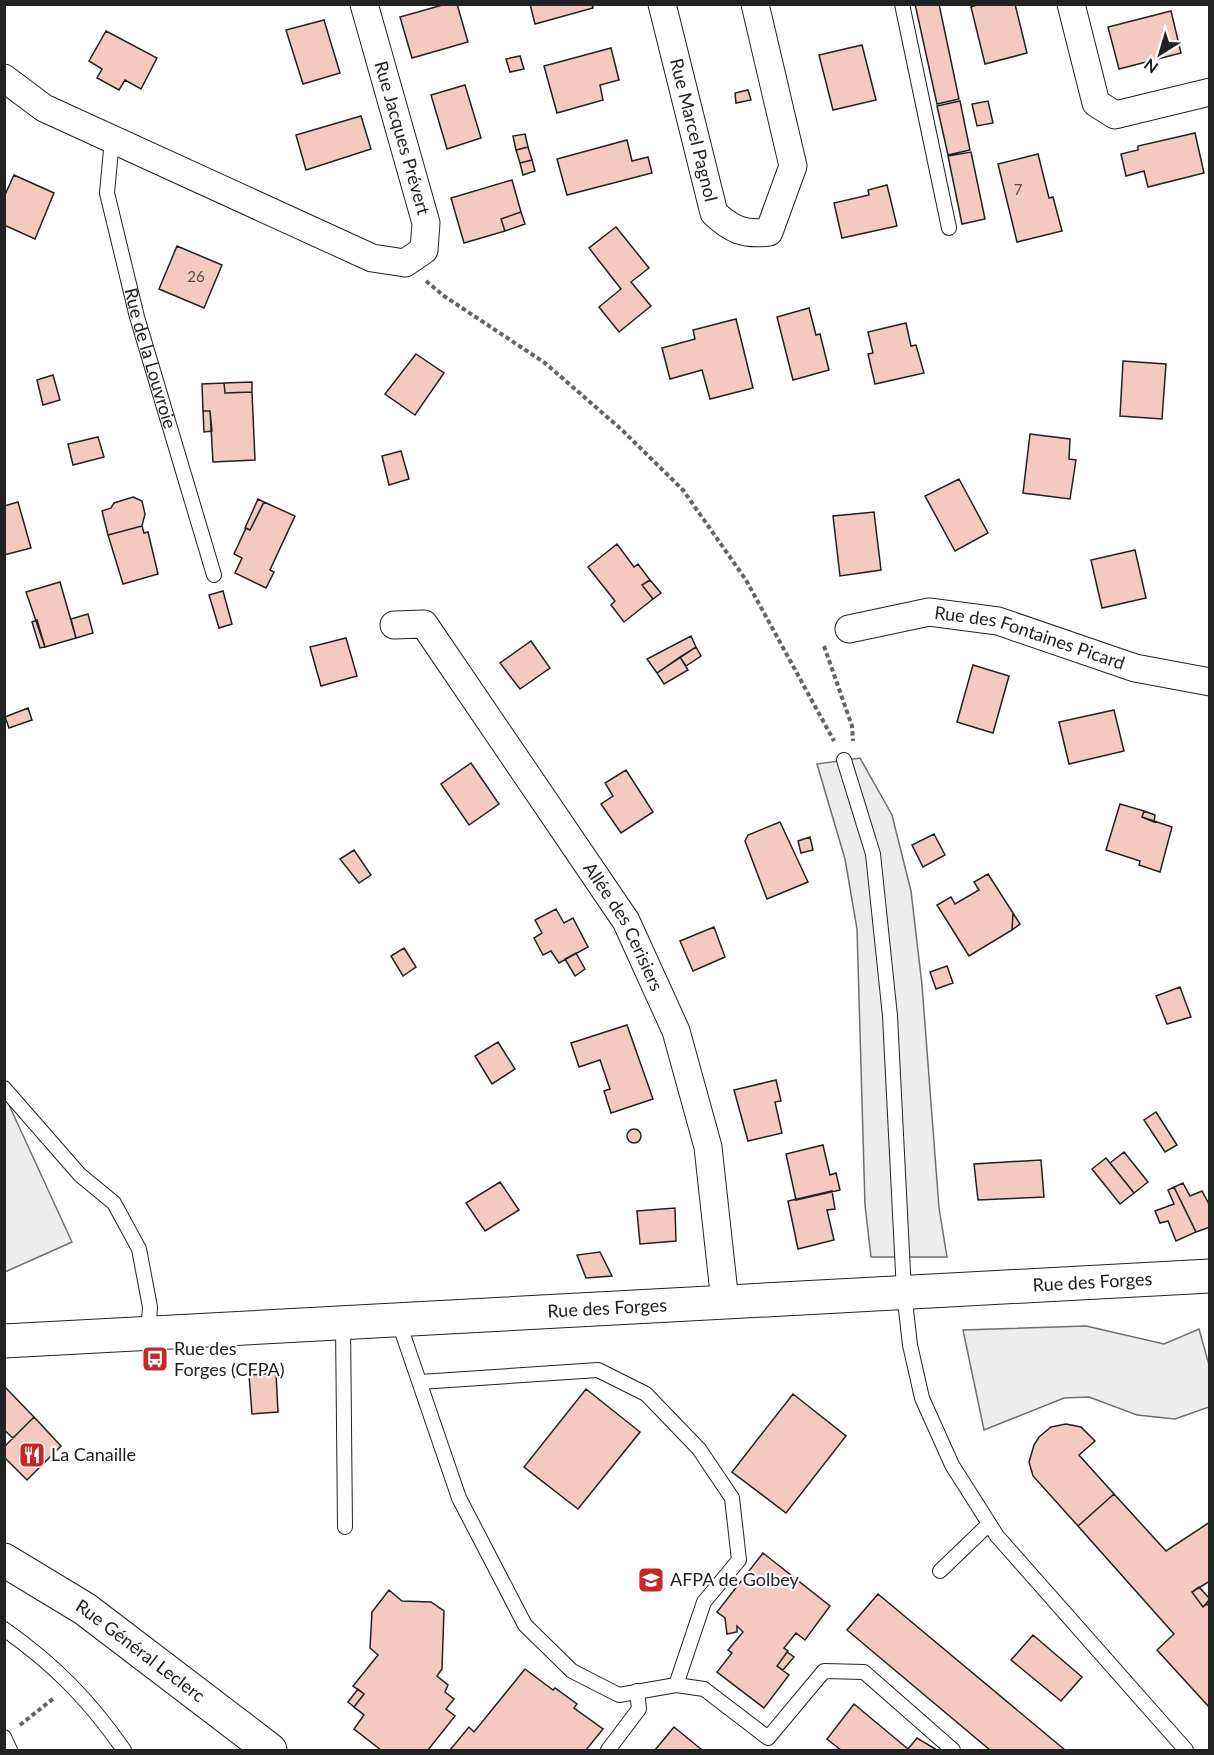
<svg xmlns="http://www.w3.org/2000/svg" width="1214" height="1755" viewBox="0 0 1214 1755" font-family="Lato,sans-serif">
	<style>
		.parking { fill: #ededed; stroke: #6f6f6f; stroke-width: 1.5 }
		.building { fill: #f3c9c0; stroke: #222; stroke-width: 1.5 }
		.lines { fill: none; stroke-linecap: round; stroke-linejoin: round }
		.service-casing { stroke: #222; stroke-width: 16 }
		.minor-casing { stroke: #222; stroke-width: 29 }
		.secondary-casing { stroke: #222; stroke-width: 35 }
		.primary-casing { stroke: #222; stroke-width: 35 }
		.path { stroke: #646464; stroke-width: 4; stroke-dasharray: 4.5 3; stroke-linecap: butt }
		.service { stroke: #fff; stroke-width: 14 }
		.minor { stroke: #fff; stroke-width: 27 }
		.secondary { stroke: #fff; stroke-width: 33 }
		.primary { stroke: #fff; stroke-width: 33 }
		.labels { text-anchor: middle; stroke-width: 4.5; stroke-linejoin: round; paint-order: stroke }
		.number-label { font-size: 15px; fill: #564c4a }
		.street-label { font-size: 18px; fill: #222; stroke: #fff }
		.poi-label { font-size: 18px; fill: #222; stroke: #fff; text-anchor: start }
	</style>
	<rect width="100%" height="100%" fill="#fff"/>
	<path class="parking" d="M860 758 892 815 911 891 922 985 939 1208 947 1257H871L865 1205 857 929 845 859 817 764Z
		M4 1094 72 1242 5 1272H4Z
		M1086 1326 1164 1344 1199 1329 1209 1365V1407L1175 1419 1137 1415 1089 1397 1064 1398 984 1430 963 1330Z"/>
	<path class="building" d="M446 4H457L468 42 412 58 400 17Z
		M530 4H592L593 8 535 24Z
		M915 4H939L959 99 937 104Z
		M979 4H1015L1027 53 985 64 971 7Z
		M1171 11 1181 53 1119 69 1108 27Z
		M324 20 340 73 303 84 286 30Z
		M106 31 157 58 141 89 125 80 119 90 97 78 102 69 89 61Z
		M862 45 876 100 833 110 819 55Z
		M611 48 619 80 600 85 603 100 557 113 544 66Z
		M520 56 524 69 510 72 506 59Z
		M465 85 481 138 447 149 431 95Z
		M748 90 751 100 736 103 735 93Z
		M960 101 970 150 948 155 937 106Z
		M988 101 993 123 977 126 972 104Z
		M361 116 371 149 306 170 296 135Z
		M1195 133 1204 173 1148 187 1144 171 1126 176 1121 154 1138 150V146Z
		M525 134 528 147 516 150 513 136Z
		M627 140 632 161 648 157 652 173 567 195 557 159Z
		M528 147 532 160 520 163 516 150Z
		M971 152 985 219 962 224 948 156Z
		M1038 154 1049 198 1053 197 1062 231 1017 242 998 164Z
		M532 160 535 171 523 175 520 163Z
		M14 175 54 193 35 239 4 225V197Z
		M512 180 521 212 501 219 505 231 464 243 451 198Z
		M887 185 897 226 842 238 834 203 869 195 868 190Z
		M521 212 525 224 505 231 501 219Z
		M616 227 649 268 631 282 651 306 619 332 599 307 621 289 589 248Z
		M177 246 222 265 204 308 159 289Z
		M809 308 816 335 820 334 829 370 793 380 777 317Z
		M736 319 753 388 710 399 702 370 670 379 662 348 695 339 693 330Z
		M906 323 911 346 916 345 924 373 875 384 868 354 873 353 868 332Z
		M416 354 444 373 415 415 385 394Z
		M1123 361 1166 364 1162 419 1120 416Z
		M53 375 60 400 43 405 37 380Z
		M252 382V392L225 393 224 383Z
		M224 383 225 393 252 392 255 460 213 462 210 411H203L202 384Z
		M203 411H210L212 431 204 432Z
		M1030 434 1070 439 1069 459 1076 460 1070 499 1023 493Z
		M98 437 104 457 73 465 68 444Z
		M401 451 409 479 389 485 382 456Z
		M959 479 988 533 955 551 925 496Z
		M133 497 142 501 145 514 142 526 108 535 102 511 111 508 114 503Z
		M258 499 264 502 250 530 245 528Z
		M18 502 31 548 4 555V506Z
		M264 502 295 516 270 570 274 572 266 588 235 573 242 558 234 554 246 528 250 530Z
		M874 512 881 570 840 576 833 516Z
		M142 526 144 533 148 532 158 574 123 584 108 535Z
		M617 544 634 567 638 564 650 580 642 585 653 599 624 622 611 605 615 601 588 567Z
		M1135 550 1146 598 1102 608 1091 560Z
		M650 580 661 593 653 599 642 585Z
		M60 582 76 638 45 647 26 592Z
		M223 591 232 624 219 628 209 595Z
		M88 614 93 633 76 638 71 619Z
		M37 620 45 647 40 648 32 622Z
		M691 636 696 647 657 673 647 659Z
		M346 638 357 676 321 686 310 647Z
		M531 641 550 668 520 689 500 663Z
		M696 647 701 656 686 666 680 657Z
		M680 657 688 670 664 684 657 673Z
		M973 665 1009 676 993 733 957 722Z
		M28 708 32 720 9 728 5 717Z
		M1114 710 1124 751 1069 764 1059 722Z
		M471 763 499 804 469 825 441 784Z
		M626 770 653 812 621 833 601 804 613 796 605 783Z
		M1120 804 1144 811 1142 817 1172 827 1160 872 1139 865 1140 861 1106 850Z
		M1144 811 1155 815 1154 822 1142 817Z
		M780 822 808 882 767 899 745 841 748 835Z
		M934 834 945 855 923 867 912 845Z
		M810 837 813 850 801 853 798 841Z
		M354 850 371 875 359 883 340 859Z
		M988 874 1013 913 1012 930 969 956 937 905 951 897 955 904 979 890 974 882Z
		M556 909 564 923 573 918 588 947 559 963 551 951 543 955 534 938 542 933 535 920Z
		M1013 913 1020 924 1012 930Z
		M714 927 725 957 693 971 680 941Z
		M404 948 416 967 403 976 391 956Z
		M576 953 585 969 575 976 565 959Z
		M947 966 953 983 936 989 930 972Z
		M1180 987 1191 1017 1167 1024 1156 996Z
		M627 1025 653 1099 611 1113 604 1091 610 1089 600 1060 579 1067 571 1043Z
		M498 1042 515 1069 492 1084 475 1056Z
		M776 1080 781 1101 775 1102 782 1133 748 1141 734 1090Z
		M1156 1112 1177 1145 1165 1152 1144 1120Z
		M627 1136a7 7 0 1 1 14 0a7 7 0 1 1-14 0Z
		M823 1145 830 1175 836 1173 840 1190 796 1200 786 1154Z
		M1124 1152 1148 1182 1134 1193 1110 1163Z
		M1106 1158 1134 1193 1120 1204 1092 1169Z
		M1041 1160 1044 1197 978 1200 974 1164Z
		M500 1182 519 1210 485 1231 466 1203Z
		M1183 1183 1190 1196 1202 1191 1210 1206V1227L1196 1232 1174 1187Z
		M1174 1187 1196 1232 1176 1241 1168 1221 1160 1223 1155 1211 1174 1204 1168 1190Z
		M832 1191 835 1209 827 1210 834 1240 798 1249 788 1201Z
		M675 1208 676 1241 640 1244 637 1211Z
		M600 1252 612 1276 586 1278 577 1255Z
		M276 1373 278 1412 252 1414 249 1375Z
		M4 1386 34 1417 13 1438 4 1430Z
		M586 1389 640 1432 578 1509 524 1467Z
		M793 1394 846 1436 786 1513 732 1472Z
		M34 1417 61 1446 27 1480 4 1457V1447Z
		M1066 1424 1081 1427 1095 1441 1079 1455 1114 1494 1078 1526 1033 1476 1029 1462 1034 1445 1039 1437 1051 1427Z
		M1114 1494 1166 1551 1210 1522V1581L1192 1592 1203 1607 1207 1604 1210 1607V1708L1157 1650 1174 1634 1078 1526Z
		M763 1553 830 1606 805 1640 796 1633 784 1648 788 1651 777 1666 789 1675 764 1708 717 1672 732 1653 728 1650 743 1632 737 1626V1632L727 1634 725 1618 717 1612Z
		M1199 1587 1210 1599 1203 1607 1192 1592Z
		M389 1590 402 1601 431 1602 444 1611 442 1669 437 1676 448 1685 445 1692 454 1699 446 1709 455 1716 428 1750H381L354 1729 364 1715 354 1707 364 1694 353 1686 378 1655 370 1648 372 1612Z
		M878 1594 1065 1750H990L847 1630Z
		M1033 1635 1082 1677 1061 1701 1011 1660Z
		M787 1652 794 1657 783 1670 777 1666Z
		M525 1669 553 1690 555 1688 577 1704 574 1708 603 1729 586 1750H450L469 1727 474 1732Z
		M358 1689 364 1694 354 1707 348 1702Z
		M854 1704 908 1749 917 1738 937 1750H841L827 1739Z
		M674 1727 702 1750H655Z"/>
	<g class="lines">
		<defs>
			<g id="service">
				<path d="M902 4 949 228"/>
				<path id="s1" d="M112 139 107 193 137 317 214 575"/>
				<path d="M844 760 873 854 890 1016 904 1292 910 1345 922 1398 952 1465 997 1536 1186 1750"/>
				<path d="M4 1088 80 1175 114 1203 139 1249 150 1307 148 1334"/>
				<path d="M398 1320 459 1498 525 1625 572 1671 619 1695 676 1685 704 1689 768 1738 824 1671 864 1672 953 1750"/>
				<path d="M343 1323 345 1527"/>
				<path d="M420 1382 598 1370 646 1394 699 1449 732 1498 739 1560 704 1602 676 1685"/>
				<path d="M940 1571 989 1524"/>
				<path d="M4 1629C55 1665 89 1700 124 1750"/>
				<path d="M4 1737 10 1750"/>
				<path d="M608 1750 639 1709 637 1691"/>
			</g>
			<g id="minor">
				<path id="s2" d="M662 4 714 213C732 230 744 235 769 232L793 166 755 4"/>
				<path d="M1071 4 1096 103 1115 115 1210 92"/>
				<path d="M4 78 44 108 372 258 405 263 424 250 426 223 364 4"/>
				<path id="s3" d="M394 625 424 624 626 921 676 1031 708 1147 725 1302"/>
				<path id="s4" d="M849 629 929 612 998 621 1135 668 1210 682"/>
			</g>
			<g id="secondary">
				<path id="s5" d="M4 1341 1210 1276"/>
			</g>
			<g id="primary">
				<path id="s6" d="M4 1560 85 1609 270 1750"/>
			</g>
		</defs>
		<use href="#service" class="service-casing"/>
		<use href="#minor" class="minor-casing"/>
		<use href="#secondary" class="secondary-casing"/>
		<use href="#primary" class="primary-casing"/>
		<path class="path" d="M426 281 444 296 545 363 621 429 683 490 746 580 834 741
			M824 646 852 726 853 741
			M20 1725 54 1698"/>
		<use href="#service" class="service"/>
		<use href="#minor" class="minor"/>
		<use href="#secondary" class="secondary"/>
		<use href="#primary" class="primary"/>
	</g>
	<defs>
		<symbol id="bus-square" viewBox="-11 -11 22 22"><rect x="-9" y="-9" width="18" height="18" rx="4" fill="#c62828" stroke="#fff"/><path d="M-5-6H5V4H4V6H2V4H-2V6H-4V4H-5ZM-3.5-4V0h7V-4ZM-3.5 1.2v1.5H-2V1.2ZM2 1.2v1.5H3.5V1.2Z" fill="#fff"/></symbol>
		<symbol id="restaurant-square" viewBox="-11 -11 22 22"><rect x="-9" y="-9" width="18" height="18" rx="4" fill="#c62828" stroke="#fff"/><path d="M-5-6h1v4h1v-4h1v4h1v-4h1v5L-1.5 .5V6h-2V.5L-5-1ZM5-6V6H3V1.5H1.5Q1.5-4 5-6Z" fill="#fff"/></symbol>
		<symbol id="university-square" viewBox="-11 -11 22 22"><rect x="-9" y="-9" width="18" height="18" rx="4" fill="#c62828" stroke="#fff"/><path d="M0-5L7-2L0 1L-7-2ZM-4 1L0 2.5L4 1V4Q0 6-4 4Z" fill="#fff"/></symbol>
	</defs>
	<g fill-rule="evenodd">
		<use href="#bus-square" x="140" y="1344" width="30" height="30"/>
		<use href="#restaurant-square" x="17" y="1440" width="30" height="30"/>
		<use href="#university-square" x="636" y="1565" width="30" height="30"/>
	</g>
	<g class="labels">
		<g class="number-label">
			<text x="1018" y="195">7</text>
			<text x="196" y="282">26</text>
		</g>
		<g class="street-label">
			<text dy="6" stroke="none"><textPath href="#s2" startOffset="130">Rue Marcel Pagnol</textPath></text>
			<text transform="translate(402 138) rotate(74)" y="6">Rue Jacques Prévert</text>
			<text dy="6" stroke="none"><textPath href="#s1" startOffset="225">Rue de la Louvroie</textPath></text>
			<text dy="6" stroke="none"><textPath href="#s4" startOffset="186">Rue des Fontaines Picard</textPath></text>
			<text dy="6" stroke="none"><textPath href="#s3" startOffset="393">Allée des Cerisiers</textPath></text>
			<text dy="6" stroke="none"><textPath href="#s5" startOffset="1090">Rue des Forges</textPath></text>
			<text dy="6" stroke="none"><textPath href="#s5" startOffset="604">Rue des Forges</textPath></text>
			<text dy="6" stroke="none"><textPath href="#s6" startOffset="164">Rue Général Leclerc</textPath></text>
		</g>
		<g class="poi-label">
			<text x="174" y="1355">Rue des<tspan x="174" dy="21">Forges (CFPA)</tspan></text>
			<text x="51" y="1461">La Canaille</text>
			<text x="670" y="1586">AFPA de Golbey</text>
		</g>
	</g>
	<rect width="1214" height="1755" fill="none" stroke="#222222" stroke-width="12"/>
	<g transform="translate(1160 54) rotate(217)" stroke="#ffffff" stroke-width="4.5" paint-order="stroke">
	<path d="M0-4.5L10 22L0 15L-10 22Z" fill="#222222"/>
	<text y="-9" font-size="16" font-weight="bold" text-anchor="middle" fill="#222222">N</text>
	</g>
</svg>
